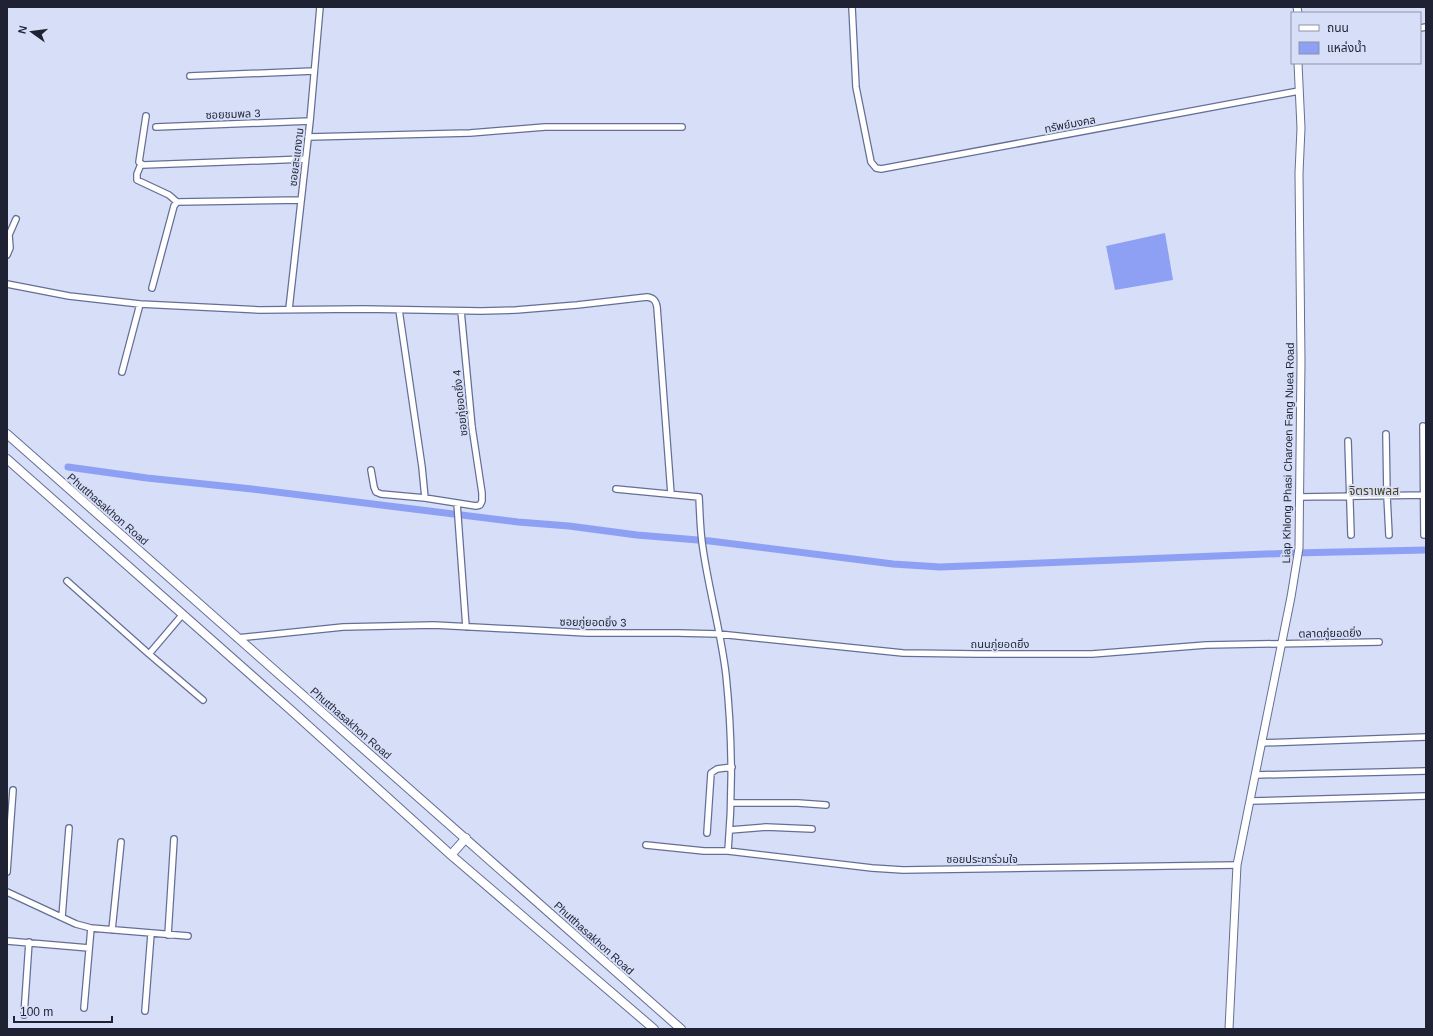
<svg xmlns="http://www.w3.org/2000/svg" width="1433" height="1036" viewBox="0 0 1433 1036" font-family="Arial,'Noto Sans Thai',sans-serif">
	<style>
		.water { fill: #8ea0f3 }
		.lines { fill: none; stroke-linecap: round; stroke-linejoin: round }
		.canal { stroke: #8ea0f3; stroke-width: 7 }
		.street-casing { stroke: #656f95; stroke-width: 8 }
		.secondary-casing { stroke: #656f95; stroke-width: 9 }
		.primary-casing { stroke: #656f95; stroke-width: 10 }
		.street { stroke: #fff; stroke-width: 5.5 }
		.secondary { stroke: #fff; stroke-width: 7 }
		.primary { stroke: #fff; stroke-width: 8 }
		.labels { text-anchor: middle; stroke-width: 4; stroke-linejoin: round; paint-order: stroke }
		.street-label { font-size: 11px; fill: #1f2232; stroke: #d6def8 }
		.neighbourhood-label { font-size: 12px; fill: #4a3f16; stroke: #d6def8 }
	</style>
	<rect width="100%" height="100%" fill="#d6def8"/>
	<path class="water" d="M1165 233 1173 280 1115 290 1106 246Z"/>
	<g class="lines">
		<path class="canal" d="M68 467 147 478 252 489 518 522 569 526 637 535 710 541 893 564 940 567 1294 553 1426 550"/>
		<defs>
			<path id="street" d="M852 7 856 87 871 162 876 168 881 169 1299 91
				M1420 28 1426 27
				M190 76 314 71
				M146 116 139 162 143 165 305 159
				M156 127 310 121
				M308 137 470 133 545 127H682
				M141 164 137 174V180L169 195 177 202
				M7 255 10 248 9 235 16 219
				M7 284 69 296 140 304 259 310 363 309 481 311 516 310 577 305 647 297C654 298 656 301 657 307L671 494
				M152 288 174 206 177 202 301 200
				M289 309 310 121 320 7
				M399 310 422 467 425 498
				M122 372 140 304
				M1423 426 1424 535
				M1386 434 1387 496 1389 535
				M1348 441 1351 535
				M371 470 374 487 376 492 381 494 425 498 476 506 480 505 482 501V493L472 427 461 311
				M616 489 699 497C700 514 700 532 703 549 709 591 721 632 726 675 732 733 733 792 728 851
				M1300 497 1426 495
				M457 503 466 627
				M67 581 149 654 183 614
				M237 638 343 627 434 625 587 633H678L719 634 903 653 977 654H1092L1206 645 1379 642
				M149 654 203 700
				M1261 743 1426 737
				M1255 775 1426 771
				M1251 801 1426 796
				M732 803H798L826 805
				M730 830 766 827 812 829
				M707 833 711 773 717 769 732 767
				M646 845 704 851H728L872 868 903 870 1237 865
				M7 872 13 790
				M7 892 76 924 91 928 188 936
				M62 917 69 828
				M112 930 121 842
				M168 935 174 839
				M7 941 89 948
				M84 1008 91 928
				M145 1011 151 934
				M24 1015 29 942"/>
			<path id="secondary" d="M1297 7 1298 13
				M1229 1029 1237 865 1291 597 1299 548 1301 361 1299 173 1301 128 1298 63"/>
			<path id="primary" d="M7 434 681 1029
				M7 459 293 712 451 855 654 1029
				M451 855 466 838"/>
		</defs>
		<use href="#street" class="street-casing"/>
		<use href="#secondary" class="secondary-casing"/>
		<use href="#primary" class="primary-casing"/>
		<use href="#street" class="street"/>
		<use href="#secondary" class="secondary"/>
		<use href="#primary" class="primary"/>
	</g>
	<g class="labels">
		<g class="street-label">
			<text transform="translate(233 114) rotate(-2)" y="4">ซอยชมพล 3</text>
			<text transform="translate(1070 124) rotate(-11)" y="4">ทรัพย์มงคล</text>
			<text transform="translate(296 157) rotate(-83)" y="4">ซอยสะแกงาม</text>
			<text transform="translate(460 403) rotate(-96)" y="4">ซอยภู่ยอดยิ่ง 4</text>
			<text transform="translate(1288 453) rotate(-89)" y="4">Liap Khlong Phasi Charoen Fang Nuea Road</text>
			<text transform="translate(108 509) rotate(41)" y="4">Phutthasakhon Road</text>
			<text transform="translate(593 622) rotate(1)" y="4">ซอยภู่ยอดยิ่ง 3</text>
			<text transform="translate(1330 633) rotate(-1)" y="4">ตลาดภู่ยอดยิ่ง</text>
			<text x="1000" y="648">ถนนภู่ยอดยิ่ง</text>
			<text transform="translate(351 723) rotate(41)" y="4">Phutthasakhon Road</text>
			<text x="982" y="863">ซอยประชาร่วมใจ</text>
			<text transform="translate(594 938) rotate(42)" y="4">Phutthasakhon Road</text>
		</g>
		<g class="neighbourhood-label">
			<text x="1374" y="495">จิตราเพลส</text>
		</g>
	</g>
	<rect width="1433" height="1036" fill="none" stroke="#1f2232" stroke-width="16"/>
	<rect x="1291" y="12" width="130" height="52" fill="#d6def8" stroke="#8d93a9"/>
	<rect x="1299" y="25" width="20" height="6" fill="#ffffff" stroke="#8d93a9"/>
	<text x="1327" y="32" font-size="12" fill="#1f2232">ถนน</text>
	<rect x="1299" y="42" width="20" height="12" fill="#8ea0f3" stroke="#8d93a9"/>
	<text x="1327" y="52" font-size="12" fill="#1f2232">แหล่งน้ำ</text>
	<g transform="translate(32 32) rotate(284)" stroke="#d6def8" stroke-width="3" paint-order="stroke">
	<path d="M0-3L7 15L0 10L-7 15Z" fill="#1f2232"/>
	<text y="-6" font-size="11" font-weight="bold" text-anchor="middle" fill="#1f2232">N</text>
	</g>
	<path d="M14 1016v6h98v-6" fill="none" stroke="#1f2232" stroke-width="2"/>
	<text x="20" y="1016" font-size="12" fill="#1f2232" stroke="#d6def8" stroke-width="3" paint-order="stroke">100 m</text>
</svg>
